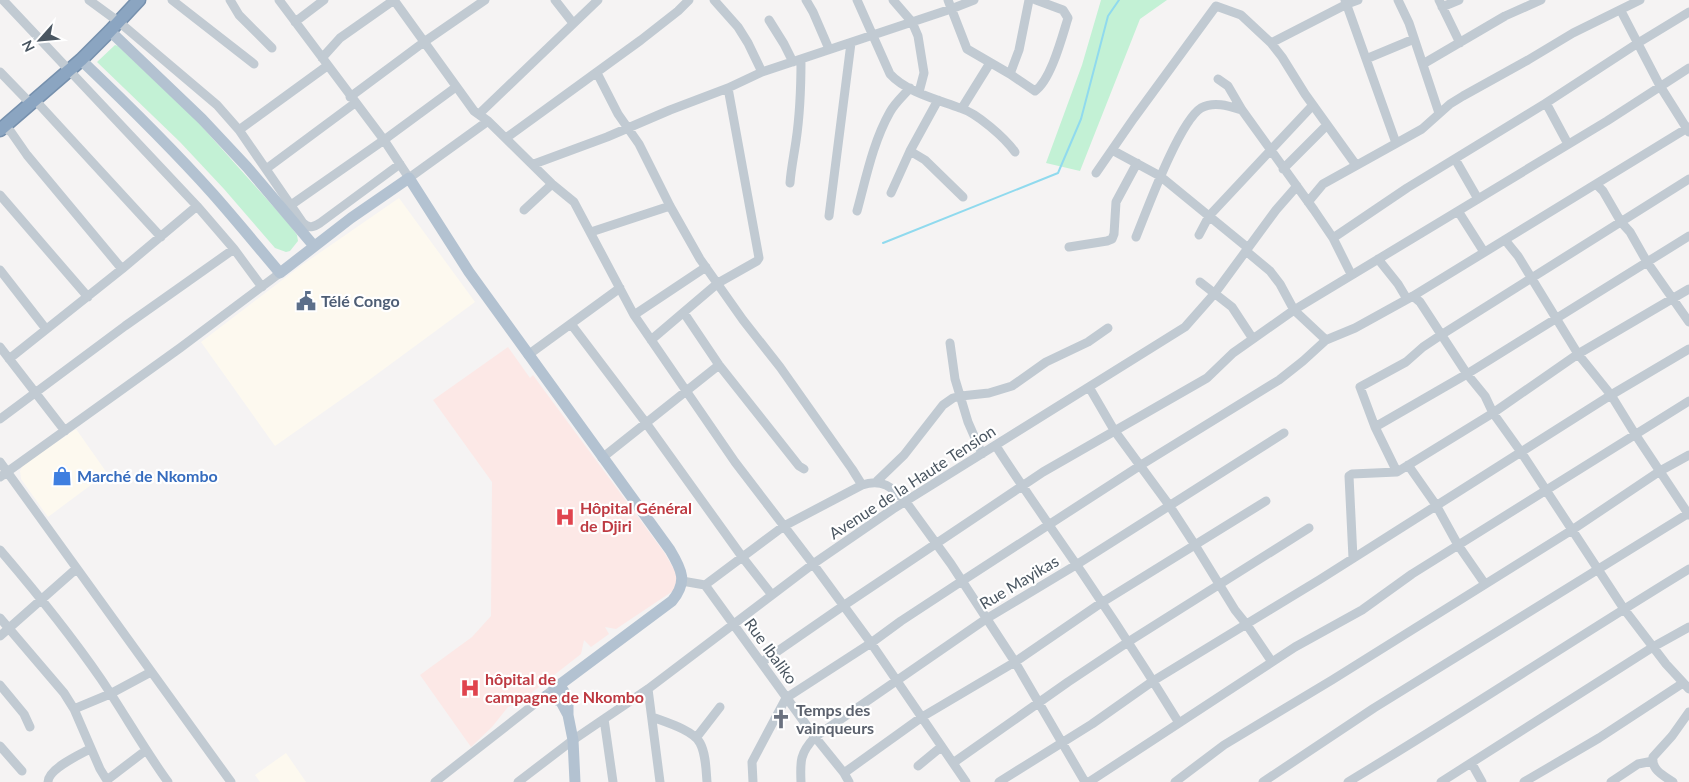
<svg xmlns="http://www.w3.org/2000/svg" width="1689" height="782" viewBox="0 0 1689 782" font-family="Lato,sans-serif">
	<style>
		.commercial { fill: #fdf9ef }
		.medical { fill: #fce8e6 }
		.green { fill: #c3f1d5 }
		.lines { fill: none; stroke-linecap: round; stroke-linejoin: round }
		.stream { stroke: #90daee; stroke-width: 2 }
		.highway-casing { stroke: #7690ad; stroke-width: 15 }
		.minor { stroke: #c1cad2; stroke-width: 9 }
		.major { stroke: #b3c2d1; stroke-width: 11 }
		.highway { stroke: #8ba5c1; stroke-width: 12 }
		.labels { text-anchor: middle; stroke-width: 4.5; stroke-linejoin: round; paint-order: stroke }
		.service-label { font-size: 16px; font-weight: bold; fill: #4e5e75; stroke: #fff; text-anchor: start }
		.shop-label { font-size: 16px; font-weight: bold; fill: #366cbe; stroke: #fff; text-anchor: start }
		.street-label { font-size: 16px; fill: #4a5661; stroke: #fff }
		.health-label { font-size: 16px; font-weight: bold; fill: #be3a42; stroke: #fff; text-anchor: start }
		.worship-label { font-size: 16px; font-weight: bold; fill: #5b616d; stroke: #fff; text-anchor: start }
	</style>
	<rect width="100%" height="100%" fill="#f5f3f3"/>
	<path class="commercial" d="M399 198 475 302 369 380 275 446 201 342 302 265Z
		M76 429 107 473 48 517 21 479 20 471 23 465Z
		M286 753 306 782H260L255 775Z"/>
	<path class="medical" d="M508 347 530 378 533 375 541 386 664 552 675 571 677 581 673 591 616 629 605 627 609 634 591 647 584 640 581 654 521 701 508 707 492 727 471 747 420 675 472 637 491 616 492 482 433 400Z"/>
	<path class="green" d="M1101 0H1167L1140 19 1080 171 1046 163 1082 65Z
		M115 45 118 46 196 120 289 224 297 235 298 241 290 251 286 252 275 248 224 189 180 142 97 62Z"/>
	<g class="lines">
		<path class="stream" d="M883 243 1058 173 1081 119 1108 16 1119 0"/>
		<defs>
			<path id="highway" d="M0 130 81 60 110 31 139 0"/>
		</defs>
		<use href="#highway" class="highway-casing"/>
		<path class="minor" d="M3 0 197 206 234 249 262 287
			M89 0 119 22 217 105 239 130 303 223C309 229 314 227 320 223L400 164
			M172 0 254 64
			M230 0 239 15 272 48
			M279 0 384 140 409 178 488 121
			M555 0 573 23
			M714 0 738 27 748 43 762 72
			M806 0 813 12 829 49
			M857 0 890 74C906 92 939 100 960 108 977 113 1005 138 1015 152
			M893 0 912 22 918 36 924 73 919 92
			M948 0 967 49 1010 74 1035 91C1051 80 1062 37 1068 18L1063 10 1036 0
			M1345 0 1396 143
			M1398 0 1409 23 1439 113
			M1439 0 1460 43
			M1442 7 1459 0
			M1621 11 1660 86 1689 132
			M769 20 784 44 793 62
			M295 22 324 0
			M1271 43 1347 4 1358 0
			M322 58 340 38 394 0 474 111 488 121 552 184 574 202 634 315 735 462 813 564 871 643 966 782
			M1366 59 1414 39
			M1423 64 1505 16 1541 0
			M0 72 31 104
			M597 73 618 114 639 144 670 206 700 259 743 320 780 367 852 469 862 485
			M1010 74 1019 50 1029 0
			M1218 79 1228 86 1242 110 1314 210 1333 238 1351 274
			M350 97 424 42 485 0
			M35 100 161 237
			M1546 103 1568 144
			M962 108 990 63
			M479 114 598 0
			M4 127 11 132 27 155 122 269
			M239 130 327 66
			M506 138 641 40 678 11 689 0
			M1112 150 1160 176 1248 248
			M910 151 925 160 963 197
			M1455 159 1478 199
			M534 164 607 137 670 110 728 88 762 72 951 9 974 0
			M266 169 355 103
			M1283 169 1327 125
			M1096 173 1134 118 1216 6 1241 15 1271 43 1282 57 1305 94 1356 165
			M790 183C791 169 794 155 796 141 800 114 801 87 801 60
			M1596 184 1603 191 1621 222 1630 232 1647 262 1689 322
			M891 193 910 151 938 100
			M0 195 88 297
			M1308 202 1323 184 1422 129 1450 104 1463 96 1528 60 1573 33 1640 0
			M291 205 384 140 456 87
			M524 210 552 184
			M857 211C866 178 873 142 890 112 895 103 903 96 910 88
			M1458 211 1484 252
			M829 216 851 43
			M591 232 670 206
			M1199 235 1209 216 1313 105
			M1136 237C1147 210 1179 122 1201 108 1214 101 1229 106 1242 110
			M1333 238 1407 188 1546 103 1638 43 1689 12
			M1505 240 1518 256 1578 354 1611 395 1635 434 1689 515
			M1069 247 1107 241 1112 239 1114 234 1116 202 1137 163
			M1246 251 1270 271 1280 284 1294 310 1326 340
			M1378 259 1398 284 1407 299
			M0 270 46 329
			M1200 282 1232 307 1253 339
			M1413 296 1420 302 1467 374 1485 396 1493 413 1521 452 1624 609 1666 664 1689 689
			M684 313 719 365 799 466 804 469
			M634 315 706 267
			M571 324 646 423 743 558 772 595
			M651 340 718 283 757 261 759 258 728 88
			M950 343 955 379 968 422 982 454
			M0 347 65 431
			M528 355 620 288
			M9 359 122 269 197 206
			M1089 387 1114 430 1169 505 1195 545 1235 610 1247 625 1272 662
			M0 419 125 326 234 249
			M1375 427 1467 374 1689 236
			M996 446C1013 473 1031 498 1049 525 1094 589 1138 656 1179 723
			M602 458 719 365
			M0 462 231 782
			M1408 465 1436 505 1458 545 1485 584
			M1397 472 1375 427 1360 387 1406 362 1423 347 1441 335 1689 179
			M0 477 180 348 280 273
			M877 481 904 455 943 405 953 398 961 396 989 393 1012 386 1046 362 1088 342 1108 328
			M0 550C36 592 70 634 101 679 124 713 144 749 168 782
			M1353 558 1349 476 1352 474 1397 472 1493 413 1578 354 1689 289
			M682 581 705 585 784 526 862 485C882 478 892 487 906 502L951 564 1015 662 1085 782
			M705 585 815 737 844 773 849 782
			M0 618 64 693 74 709 100 769 108 782
			M0 636 76 569
			M762 662 843 606 1043 472 1207 378 1233 353 1294 310 1607 121 1689 68
			M0 685 24 714 30 727
			M648 689 660 782
			M74 709 110 694 151 672
			M652 717C665 722 693 730 700 743 706 754 706 770 707 782
			M604 719 613 782
			M696 738 720 707
			M0 746 22 771
			M953 763 1068 682 1128 642 1309 528
			M1472 764 1482 782
			M918 766 941 747
			M844 773 922 717 1015 662 1101 603 1266 501
			M107 780 145 751
			M48 782C48 769 79 755 90 749
			M435 782 551 691
			M518 782 573 740 648 689 813 564 893 509 1185 327 1215 293 1276 210 1297 186
			M753 782 752 762 786 698 871 643 901 621 962 581 1141 465 1279 380 1303 361 1326 340 1355 328 1413 296 1689 127
			M801 782C800 761 800 753 815 737L986 619 1076 565 1284 433
			M999 782 1092 724 1153 681 1319 580 1611 395 1689 349
			M1089 782 1295 647 1362 610 1412 574 1689 401
			M1175 782 1224 745 1332 680 1572 530 1660 471 1689 455
			M1263 782 1374 708 1689 513
			M1348 782C1463 713 1574 639 1689 569
			M1441 782 1653 647 1689 627
			M1524 782 1599 738 1683 683
			M1611 782 1638 764 1653 761
			M1673 782C1664 776 1651 770 1653 757L1672 736 1689 712"/>
		<path class="major" d="M110 31 202 119 247 167 314 246
			M81 60C126 103 171 147 213 194 236 220 258 247 280 273L351 218 409 178 469 272 670 550C682 570 688 582 672 601L554 689 568 715
			M559 684 568 698V715L573 740 575 782
			M546 696 560 701"/>
		<use href="#highway" class="highway"/>
	</g>
	<defs>
		<symbol id="civic-bare" viewBox="-9 -9 18 18"><path d="M-.6-6.5H3V-4.5H.6V-3L4-1V1h2V6H-6V1h2V-1L-.6-3ZM-1.2 2.5V6h2.4V2.5Z" fill="#5c6f8a" stroke="#fff" stroke-width="2.5" paint-order="stroke"/></symbol>
		<symbol id="shop-bare" viewBox="-9 -9 18 18"><path d="M-5-2.5h2.3a2.7 3.5 0 0 1 5.4 0H5L5.5 6h-11ZM-1.5-2.5h3a1.5 2.3 0 0 0-3 0Z" fill="#3f7fe0" stroke="#fff" stroke-width="2.5" paint-order="stroke"/></symbol>
		<symbol id="hospital-bare" viewBox="-9 -9 18 18"><path d="M-5-5h3v3.5h4V-5h3V5h-3V1.5h-4V5h-3Z" fill="#e0444e" stroke="#fff" stroke-width="2.5" paint-order="stroke"/></symbol>
		<symbol id="church-bare" viewBox="-9 -9 18 18"><path d="M-1.2-6h2.4v3.5h3.3v2.4h-3.3V6h-2.4V-.1h-3.3v-2.4h3.3Z" fill="#6b7280" stroke="#fff" stroke-width="2.5" paint-order="stroke"/></symbol>
	</defs>
	<g fill-rule="evenodd">
		<use href="#civic-bare" x="292" y="287" width="28" height="28"/>
		<use href="#shop-bare" x="48" y="462" width="28" height="28"/>
		<use href="#hospital-bare" x="551" y="503" width="28" height="28"/>
		<use href="#hospital-bare" x="456" y="674" width="28" height="28"/>
		<use href="#church-bare" x="767" y="705" width="28" height="28"/>
	</g>
	<g class="labels">
		<g class="service-label">
			<text x="321" y="307">Télé Congo</text>
		</g>
		<g class="shop-label">
			<text x="77" y="482">Marché de Nkombo</text>
		</g>
		<g class="street-label">
			<text transform="translate(912 482) rotate(-33)" y="6">Avenue de la Haute Tension</text>
			<text transform="translate(1019 582) rotate(-31)" y="6">Rue Mayikas</text>
			<text transform="translate(771 651) rotate(54)" y="6">Rue Ibaliko</text>
		</g>
		<g class="health-label">
			<text x="580" y="514">Hôpital Général<tspan x="580" dy="18">de Djiri</tspan></text>
			<text x="485" y="685">hôpital de<tspan x="485" dy="18">campagne de Nkombo</tspan></text>
		</g>
		<g class="worship-label">
			<text x="796" y="716">Temps des<tspan x="796" dy="18">vainqueurs</tspan></text>
		</g>
	</g>
	<g transform="translate(40 40) rotate(243)" stroke="#ffffff" stroke-width="4" paint-order="stroke">
	<path d="M0-4L9 19L0 12L-9 19Z" fill="#4a5661"/>
	<text y="-8" font-size="14" font-weight="bold" text-anchor="middle" fill="#4a5661">N</text>
	</g>
</svg>
